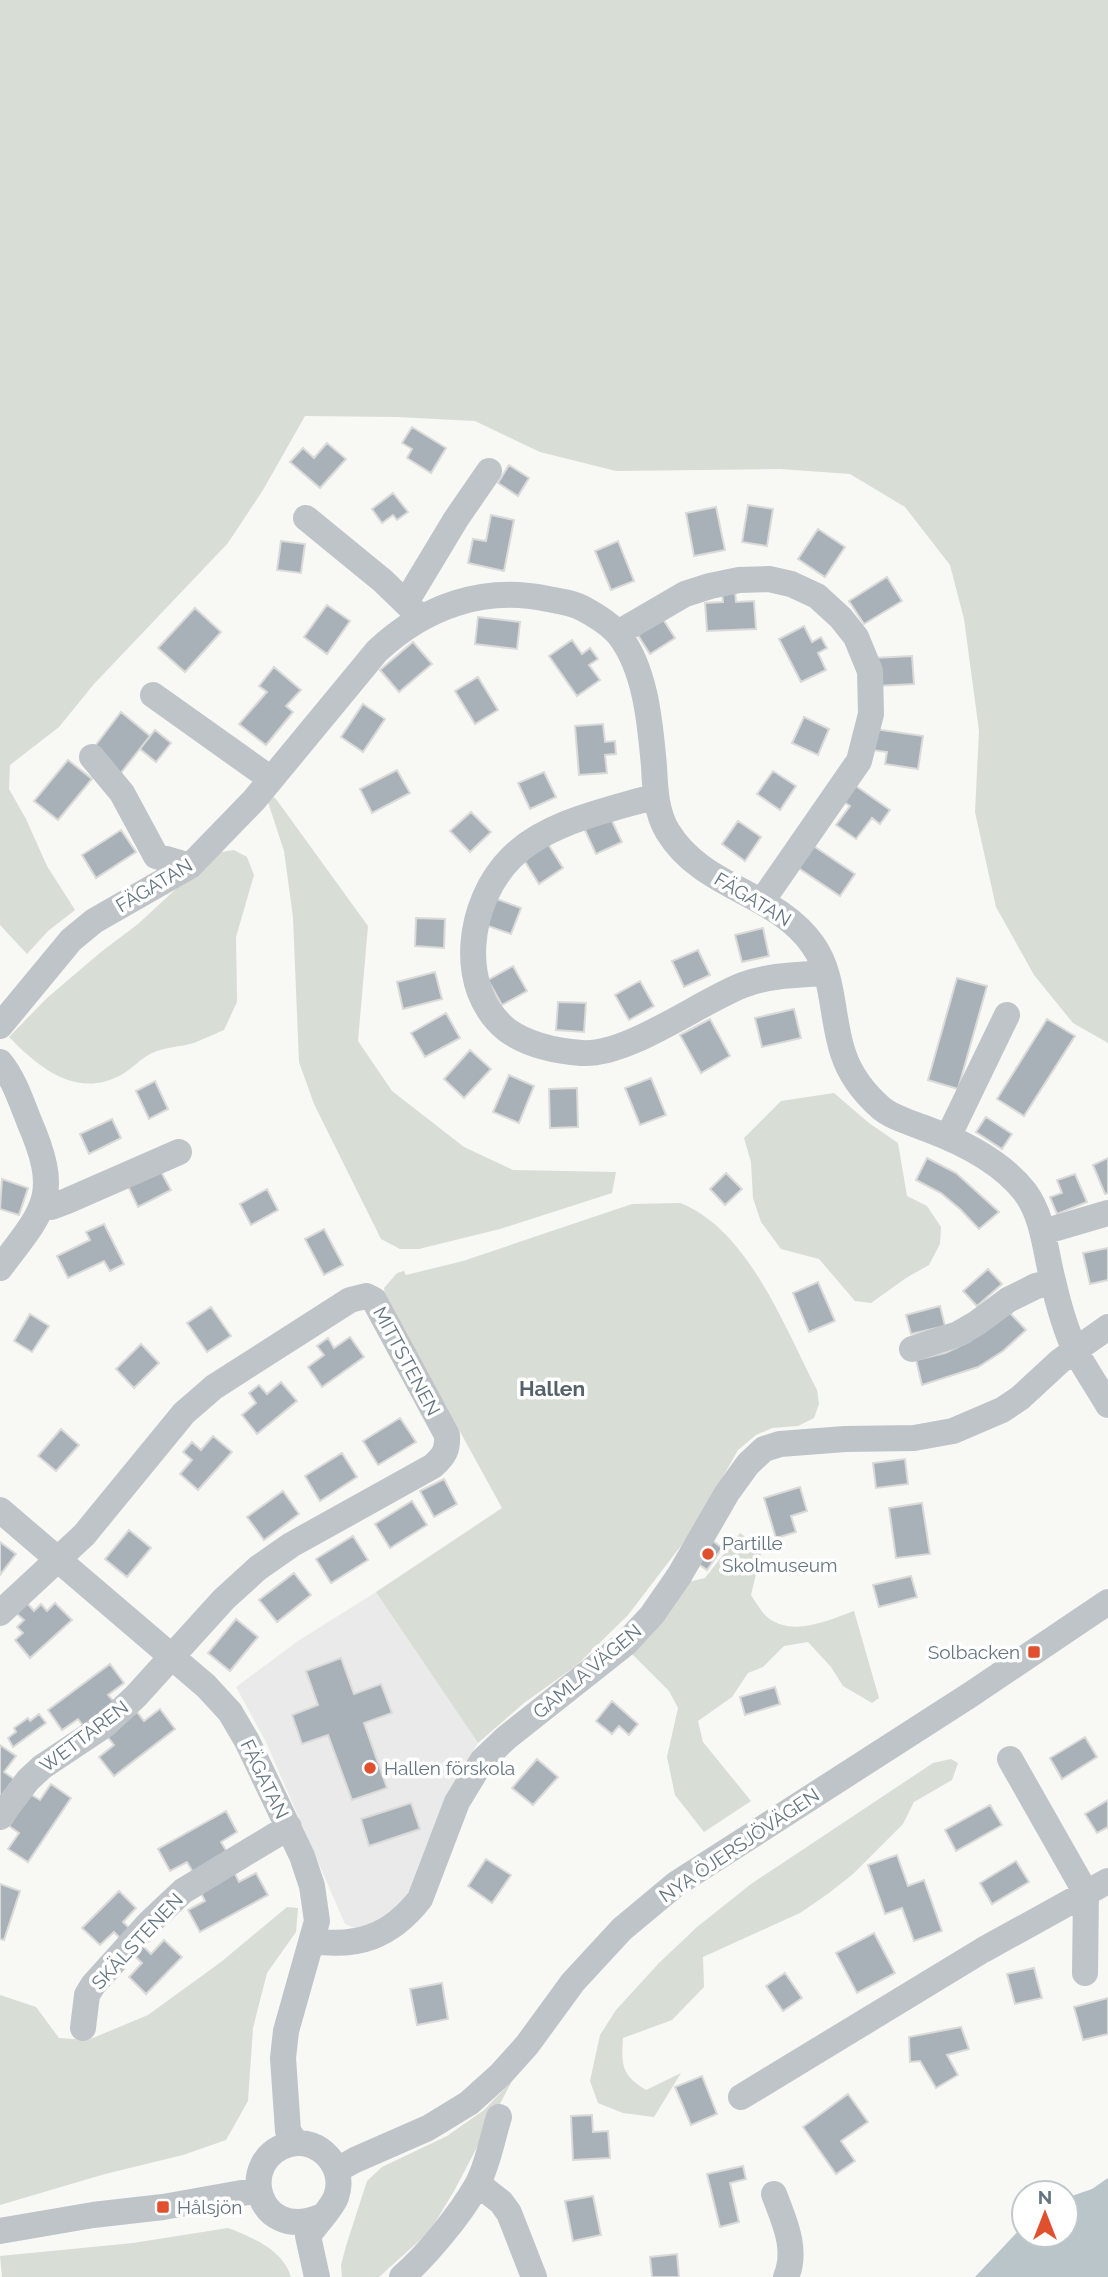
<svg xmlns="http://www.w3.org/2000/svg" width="1108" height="2277" viewBox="0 0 1108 2277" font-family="Raleway,sans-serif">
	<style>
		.built { fill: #e9eae9 }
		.green { fill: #d8ddd5 }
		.water { fill: #b9c5c9 }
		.building { fill: #a8b1b7; stroke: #dadad8; stroke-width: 2 }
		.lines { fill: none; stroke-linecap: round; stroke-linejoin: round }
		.minor { stroke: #bfc4c8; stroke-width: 26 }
		.poi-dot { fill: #e0502e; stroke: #fff; stroke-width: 2.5 }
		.labels { text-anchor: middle; stroke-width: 7; stroke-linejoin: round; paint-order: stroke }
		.street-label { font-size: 19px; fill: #647580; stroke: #fff }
		.poi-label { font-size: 19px; fill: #647580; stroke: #fff; text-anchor: start }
		.neighbourhood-label { font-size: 21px; font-weight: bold; fill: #55626b; stroke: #fff }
	</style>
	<rect width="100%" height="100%" fill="#f8f8f5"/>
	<path class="built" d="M376 1592 478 1743 447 1793 417 1879 401 1904 363 1931 345 1924 266 1742 236 1687 298 1641Z"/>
	<path class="green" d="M0 0H1108V1043L1073 1023 1034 975 996 907 975 812 979 731 964 619 950 565 905 507 850 474 780 469 616 471 540 452 475 421 397 417 305 416 263 490 228 543 94 684 59 727 10 765 9 789 26 819 47 866 75 910 48 931 27 954 0 925Z
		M272 796 276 799 368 926 358 1041 392 1091 464 1147 513 1170 616 1172 612 1193 500 1229 419 1249H400L381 1239 314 1104 299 1062 293 917 284 851 268 802Z
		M234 850 247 857 254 875 236 937 237 1002 224 1030C214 1034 204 1039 194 1043 180 1047 165 1047 152 1053 141 1058 132 1069 121 1075 77 1099 39 1068 9 1037L47 998 101 952 138 924 215 853Z
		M834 1093 869 1123 898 1143 907 1196 927 1206 941 1227 940 1244 929 1265 906 1278 871 1303 855 1301 819 1259 781 1249 761 1222 753 1198 751 1162 744 1138 781 1101Z
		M680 1203C748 1229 785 1328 817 1390L819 1404 814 1418 798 1426 772 1428 756 1435 738 1450 693 1530 628 1615 577 1665 524 1703 478 1743 376 1592 502 1508 385 1295 384 1288 397 1273 404 1271 406 1275 463 1261 632 1204Z
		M740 1533 762 1549 751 1595C755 1601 759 1608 764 1614 788 1639 827 1621 854 1611L879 1698 872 1703 843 1686 831 1667 808 1642 784 1646 763 1667 748 1673 732 1697 698 1721 703 1742 751 1801 704 1832 675 1795 667 1757 678 1708 669 1691 628 1650 688 1582 705 1578Z
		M951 1759 958 1763 952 1780 914 1802 903 1824 853 1874 829 1893 800 1913 703 1957 704 1987 672 2020 623 2038C621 2066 622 2075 646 2090L681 2073 654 2117 623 2113 598 2103 590 2081 600 2035 616 2010 659 1963 697 1927 751 1884 933 1763Z
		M287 1907 298 1908 296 1932 267 1973 253 2028 248 2101 226 2140 183 2155 105 2174 0 2205V1995L36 2007 59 2038 88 2040 148 2015 221 1962Z
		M512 2081 454 2191 430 2231 379 2277H342L341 2265 346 2246 367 2181 382 2167 447 2136 484 2110Z
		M228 2228C252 2237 283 2250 291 2277H2L0 2256 133 2243Z"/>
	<path class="water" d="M1108 2178V2277H975L1024 2225V2235H1066V2198L1092 2189Z"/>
	<path class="building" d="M412 427 446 448 431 473 407 458 412 449 402 443Z
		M327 443 346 459 320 488 290 462 303 448 314 458Z
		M509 465 529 478 518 496 498 483Z
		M393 493 408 512 397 520 393 515 382 523 372 509Z
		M748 505 773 509 767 546 742 542Z
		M716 507 725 550 694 556 686 513Z
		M491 515 514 520 504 571 468 563 473 539 486 541Z
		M818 529 845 547 825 577 798 559Z
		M281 541 305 544 301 573 277 570Z
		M618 541 634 581 611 590 595 551Z
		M887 577 902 601 864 624 849 601Z
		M735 591 736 602 754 601 756 629 707 631 705 603 723 602 722 592Z
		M327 605 350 621 327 654 304 637Z
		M195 608 221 632 185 672 158 648Z
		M659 613 675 638 650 654 634 629Z
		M478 617 520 622 517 649 475 644Z
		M804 626 812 642 821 637 827 648 818 653 826 670 801 682 779 639Z
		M572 640 582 654 590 648 598 659 589 665 600 680 577 696 549 656Z
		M413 642 432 664 399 692 380 670Z
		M912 656 914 684 876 686 874 658Z
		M274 667 301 690 286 706 293 712 266 745 239 724 267 692 259 686Z
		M478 677 498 710 475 724 455 691Z
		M363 704 385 719 363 752 341 737Z
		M121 712 150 736 120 774 92 750Z
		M804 717 829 729 818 755 792 743Z
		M603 724 605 742 615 741 616 754 605 755 607 773 579 775 575 726Z
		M875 729 923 736 918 769 885 764 887 752 872 750Z
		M155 730 171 743 156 762 140 749Z
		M68 760 92 779 58 820 34 801Z
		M397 770 410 793 372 813 360 789Z
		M773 771 796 786 780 810 757 794Z
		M544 772 556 797 530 809 518 783Z
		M853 784 890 810 880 824 872 818 856 839 836 825 850 806 841 800Z
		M471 812 491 832 470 852 450 831Z
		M610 817 622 842 596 854 584 828Z
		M738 821 761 837 745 861 722 844Z
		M121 830 136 852 96 878 82 855Z
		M809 843 855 874 840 896 794 865Z
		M548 844 563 868 539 884 524 860Z
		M494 898 521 908 511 934 485 925Z
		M416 918 445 919 444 948 415 946Z
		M763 928 769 956 742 962 735 935Z
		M698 950 710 975 684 987 672 961Z
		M513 966 527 991 502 1005 488 980Z
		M435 972 442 999 403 1009 397 982Z
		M957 978 987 986 958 1089 928 1080Z
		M640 981 654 1006 629 1020 615 995Z
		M558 1002 586 1003 584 1032 556 1030Z
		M794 1009 801 1038 762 1047 755 1018Z
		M446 1013 460 1038 425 1057 411 1033Z
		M710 1019 730 1056 701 1073 680 1035Z
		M1047 1019 1075 1036 1024 1116 997 1099Z
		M470 1050 491 1069 464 1098 444 1079Z
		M509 1075 534 1086 519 1123 493 1112Z
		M651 1078 666 1115 640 1125 625 1088Z
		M155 1081 168 1109 149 1119 136 1091Z
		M577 1088 578 1127 550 1128 549 1089Z
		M986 1117 1012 1134 1002 1149 976 1132Z
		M112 1119 121 1138 89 1154 80 1134Z
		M927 1158 956 1173 999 1212 979 1229 960 1209 941 1193 916 1180Z
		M1108 1158V1193L1105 1194 1093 1165Z
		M160 1170 171 1190 138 1207 128 1186Z
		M726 1173 742 1189 725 1205 710 1189Z
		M1075 1174 1087 1202 1057 1214 1050 1197 1062 1193 1057 1180Z
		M2 1179 28 1188 19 1215 0 1209Z
		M267 1189 278 1210 251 1225 240 1204Z
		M104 1224 124 1264 110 1271 104 1261 68 1278 57 1256 90 1240 86 1232Z
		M324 1229 343 1265 324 1275 305 1239Z
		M1108 1248V1280L1090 1284 1083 1253Z
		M988 1269 1002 1284 977 1306 963 1291Z
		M818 1282 835 1321 809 1332 793 1293Z
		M940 1306 945 1326 911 1334 906 1315Z
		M211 1307 231 1336 207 1352 187 1323Z
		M1009 1312 1026 1330 1003 1351 978 1367 922 1385 916 1360 945 1353 969 1342Z
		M30 1314 49 1326 32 1352 14 1341Z
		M350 1337 364 1357 322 1387 308 1367 324 1355 317 1346 328 1338 334 1348Z
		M141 1344 159 1363 134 1388 116 1369Z
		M281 1382 297 1401 257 1434 242 1415 256 1403 249 1393 259 1385 267 1394Z
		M400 1418 416 1442 378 1465 363 1441Z
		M61 1429 79 1445 56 1471 38 1456Z
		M213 1436 232 1452 198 1490 180 1474 192 1460 183 1452 192 1442 201 1450Z
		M342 1453 357 1477 320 1501 305 1476Z
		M905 1459 908 1484 876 1488 873 1463Z
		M444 1479 457 1504 434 1517 420 1491Z
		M800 1487 807 1511 791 1516 796 1532 776 1538 764 1498Z
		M283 1491 299 1514 264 1540 247 1517Z
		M412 1501 427 1525 390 1548 375 1524Z
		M922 1503 930 1554 896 1558 889 1508Z
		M129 1530 151 1548 127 1577 105 1559Z
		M353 1536 368 1560 331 1583 316 1559Z
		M709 1538 722 1548 707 1570 693 1560Z
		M0 1542 16 1554 0 1575Z
		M294 1573 311 1595 277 1622 259 1600Z
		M911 1576 917 1597 879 1607 873 1585Z
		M27 1603 34 1611 41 1604 47 1611 55 1603 72 1620 30 1658 15 1640 23 1633 17 1627 24 1620 16 1613Z
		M236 1619 258 1637 230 1671 208 1653Z
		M341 1658 354 1694 381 1684 392 1713 364 1723 387 1788 352 1800 328 1735 302 1744 292 1715 318 1705 306 1671Z
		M110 1664 124 1683 108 1695 116 1704 85 1728 78 1719 62 1730 48 1710Z
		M775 1687 780 1704 745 1715 740 1697Z
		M612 1701 638 1724 629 1735 619 1726 612 1734 596 1721Z
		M160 1709 175 1729 114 1776 99 1757 114 1745 107 1736 137 1712 144 1721Z
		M39 1714 46 1723 13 1747 8 1738 16 1732 14 1728 28 1718 30 1721Z
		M1085 1737 1097 1757 1062 1779 1050 1758Z
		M0 1745 16 1756 4 1772 14 1779 0 1799Z
		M537 1759 558 1777 533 1805 512 1788Z
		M51 1784 71 1798 28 1862 8 1849 19 1833 9 1826 30 1794 40 1800Z
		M1108 1800V1827L1097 1833 1085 1814Z
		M411 1803 420 1829 369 1846 361 1819Z
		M990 1805 1002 1825 956 1851 945 1830Z
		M226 1811 237 1832 221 1842 227 1852 193 1872 187 1862 170 1871 158 1849Z
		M897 1855 908 1886 924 1880 942 1931 914 1941 902 1908 885 1914 868 1865Z
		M486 1859 511 1875 492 1903 468 1886Z
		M1016 1861 1029 1882 992 1904 980 1883Z
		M234 1872 239 1882 256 1873 268 1895 200 1932 188 1910 205 1901 200 1891Z
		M0 1884 20 1891 4 1940 0 1939Z
		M119 1891 136 1908 123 1922 131 1930 122 1940 114 1932 100 1945 82 1928Z
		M874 1933 895 1973 857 1993 836 1953Z
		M164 1940 182 1957 146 1994 129 1977 142 1963 134 1955 143 1946 151 1954Z
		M1034 1968 1042 1998 1015 2004 1007 1974Z
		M785 1973 802 1998 783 2011 766 1986Z
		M442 1983 448 2019 417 2025 410 1989Z
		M1108 1998V2034L1083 2040 1074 2007Z
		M961 2027 969 2049 947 2055 958 2075 936 2088 920 2061 910 2062 909 2037Z
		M702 2076 717 2114 691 2125 675 2087Z
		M848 2094 868 2122 841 2141 855 2161 836 2174 803 2127Z
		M592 2115 593 2132 608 2131 610 2158 573 2160 571 2116Z
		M743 2166 746 2179 730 2183 739 2222 720 2227 707 2174Z
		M593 2196 601 2235 573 2241 565 2201Z
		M677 2254 679 2277H652L650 2257Z"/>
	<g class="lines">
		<path class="minor" d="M306 518 383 581 416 613
			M406 602 456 519 489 471
			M618 633 685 594 710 586 739 580 769 579 791 584 817 596 841 618 856 637 870 671 871 714 859 761 762 901
			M153 695 271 779
			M92 757 122 793 156 856 190 866
			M656 796C609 810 546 822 511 858 468 901 455 988 507 1030 529 1046 556 1051 582 1053 628 1056 699 1002 743 985 769 975 798 975 826 973
			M0 1026 71 940 94 921 190 866 254 800 377 651C424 607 483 585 548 599 560 601 573 603 584 609 595 615 611 625 619 635 646 670 650 723 654 766 655 788 656 813 668 832 703 889 776 892 813 945 835 976 831 1018 843 1053 850 1075 864 1093 881 1108 893 1118 912 1123 927 1129 962 1142 1001 1161 1025 1192 1044 1218 1045 1251 1053 1281 1058 1303 1066 1331 1076 1352 1086 1370 1098 1388 1108 1405
			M0 1062C14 1079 21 1101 29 1121 61 1195 46 1208 0 1268
			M948 1137 1007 1015
			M42 1207H51L67 1201 179 1152
			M1043 1232 1108 1213
			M912 1349 958 1334 977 1323 1008 1300 1036 1286 1053 1282
			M0 1510 206 1686 230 1712 247 1741 302 1856 312 1886 317 1921 286 2031 283 2058 288 2131 296 2143
			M0 1613 84 1535 184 1413 214 1387 350 1300 366 1296 374 1300 447 1435C448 1450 444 1456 433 1466L291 1545 258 1568 224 1599 136 1696 105 1725 42 1767 28 1780 0 1817
			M1010 1759 1086 1893 1085 1973
			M312 1941C358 1948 391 1936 420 1899L457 1802 482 1761 506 1738 626 1643 652 1615 679 1576 727 1493 748 1464 764 1449 780 1444 845 1439 914 1438 953 1431 1002 1410 1020 1398 1060 1361 1108 1327
			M83 2028 87 1995 93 1985 149 1923 183 1891 289 1827
			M741 2097 983 1950 1108 1881
			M337 2170 355 2160 428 2128 469 2103 500 2075 527 2045 573 1982 622 1929 676 1884 970 1695 1108 1602
			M478 2184 501 2202 509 2213 534 2277
			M774 2194C784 2221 798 2249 786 2277
			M0 2231 93 2215 163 2207 259 2190
			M317 2277 308 2236C316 2224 332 2208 336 2197 347 2168 320 2137 290 2144 235 2159 257 2243 320 2217
			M402 2277C428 2254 460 2215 477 2185 488 2165 492 2139 499 2117"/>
	</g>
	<g class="poi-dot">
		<circle cx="708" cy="1554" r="7"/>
		<rect x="1027" y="1645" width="14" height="14" rx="3.5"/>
		<circle cx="370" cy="1768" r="7"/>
		<rect x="156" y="2200" width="14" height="14" rx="3.5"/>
	</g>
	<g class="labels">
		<g class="street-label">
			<text transform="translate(154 885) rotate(-31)" y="7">FÄGATAN</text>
			<text transform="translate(753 899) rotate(31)" y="7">FÄGATAN</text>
			<text transform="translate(407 1361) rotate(62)" y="7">MITTSTENEN</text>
			<text transform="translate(587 1671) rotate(-40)" y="7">GAMLA VÄGEN</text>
			<text transform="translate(84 1736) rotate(-37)" y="7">WETTAREN</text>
			<text transform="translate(265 1779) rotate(64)" y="7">FÄGATAN</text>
			<text transform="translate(739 1845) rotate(-34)" y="7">NYA ÖJERSJÖVÄGEN</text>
			<text transform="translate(137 1941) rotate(-47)" y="7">SKÄLSTENEN</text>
		</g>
		<g class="poi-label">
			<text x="722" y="1550">Partille<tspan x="722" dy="22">Skolmuseum</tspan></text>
			<text x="1020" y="1659" text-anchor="end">Solbacken</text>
			<text x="384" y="1775">Hallen förskola</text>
			<text x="177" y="2214">Hålsjön</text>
		</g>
		<g class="neighbourhood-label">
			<text x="552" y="1396">Hallen</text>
		</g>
	</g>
	<g transform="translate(1045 2214)"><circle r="33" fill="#ffffff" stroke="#c1c8cc" stroke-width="2"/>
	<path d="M0-5L12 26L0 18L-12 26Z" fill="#e0502e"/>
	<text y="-10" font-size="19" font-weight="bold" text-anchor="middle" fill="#647580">N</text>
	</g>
</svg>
